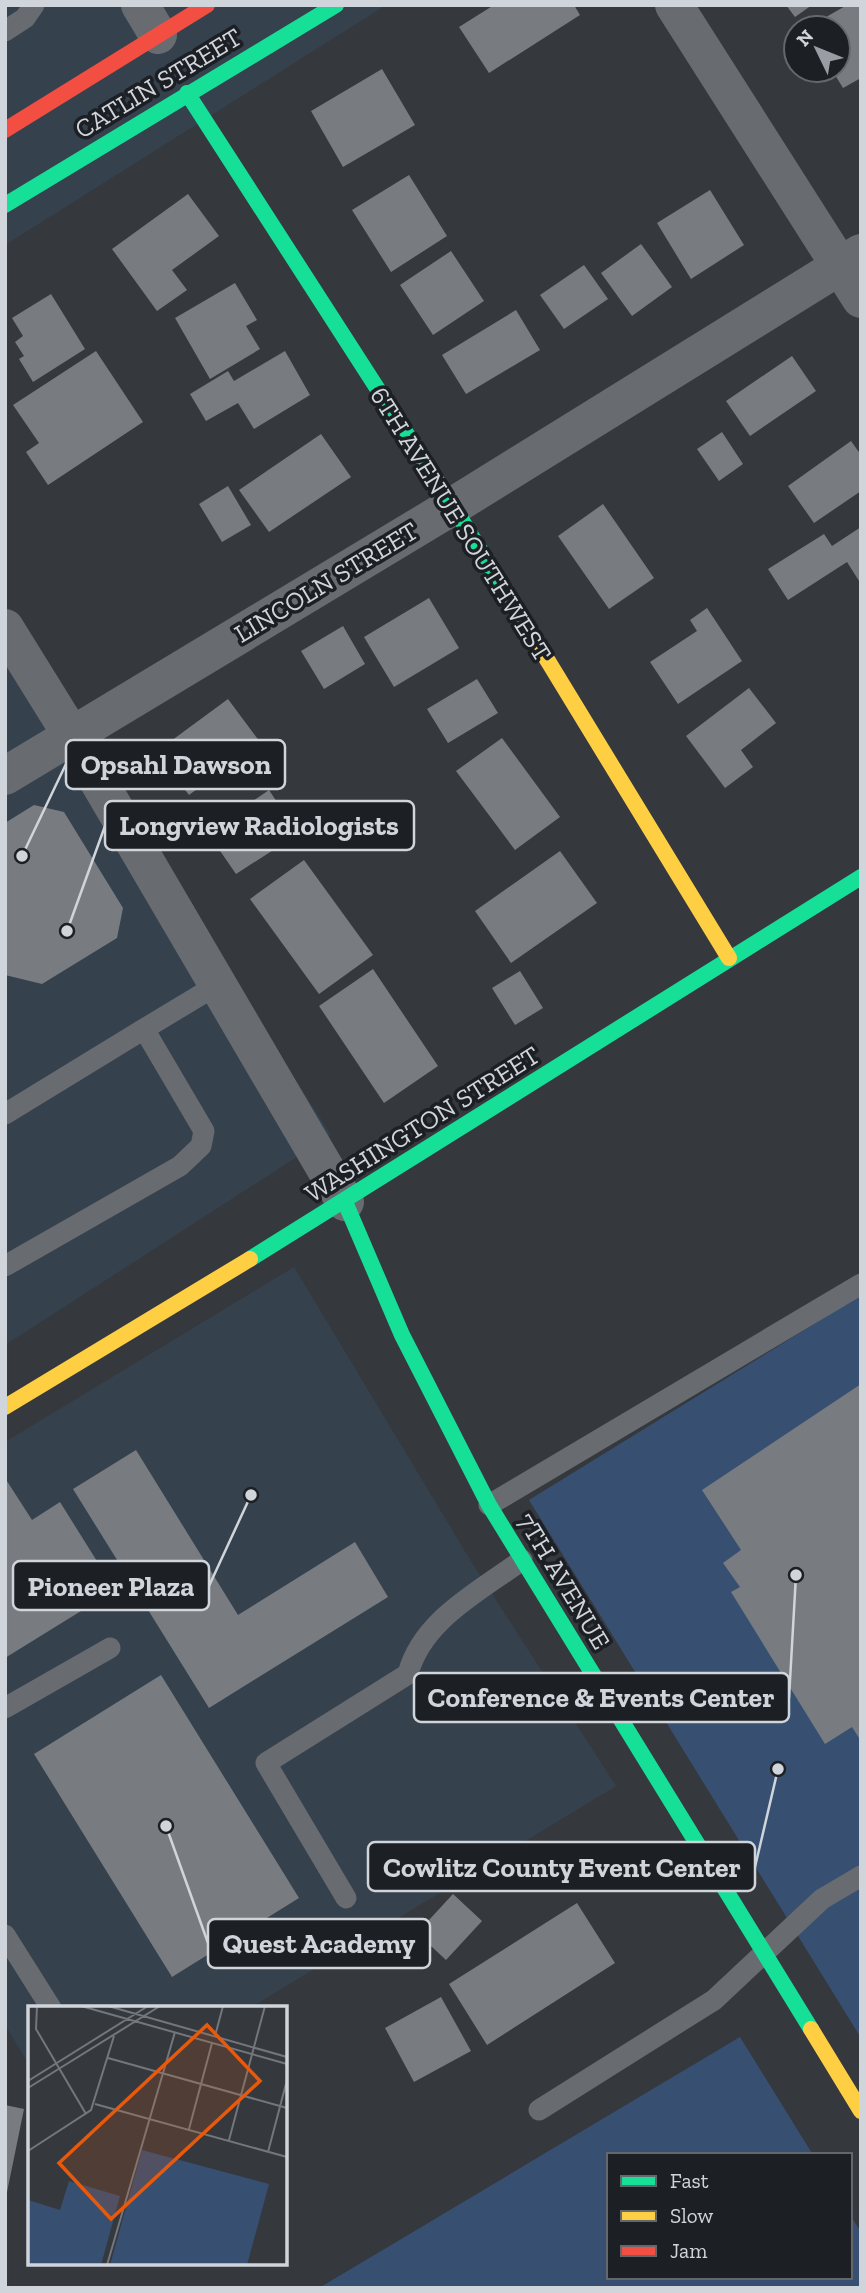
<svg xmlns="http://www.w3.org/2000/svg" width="866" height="2293" viewBox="0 0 866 2293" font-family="'Zilla Slab',serif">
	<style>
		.built { fill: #36414e }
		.green { fill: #375072 }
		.building { fill: #787c80 }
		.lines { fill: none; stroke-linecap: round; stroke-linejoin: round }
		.lane { stroke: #686b70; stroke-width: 21 }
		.street { stroke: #686b70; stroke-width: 38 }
		.fast { stroke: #16e098; stroke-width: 16 }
		.slow { stroke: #ffcf43; stroke-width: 16 }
		.jam { stroke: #f24e42; stroke-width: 16 }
		.labels { text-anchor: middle; stroke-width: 7; stroke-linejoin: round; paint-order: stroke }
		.street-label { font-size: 26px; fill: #d0d5db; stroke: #1c1f24 }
		.inset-road { fill: none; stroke: #73777d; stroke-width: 2 }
		.view { fill: #e8590c; fill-opacity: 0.15; stroke: #e8590c; stroke-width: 3.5 }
		.inset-edge { fill: none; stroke: #d0d5db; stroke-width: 3.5 }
		.leader { fill: none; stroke: #d0d5db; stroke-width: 2.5 }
		.callout-dot { fill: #d0d5db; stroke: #1c1f24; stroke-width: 2.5 }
		.callout { fill: #1c1f24; stroke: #d0d5db; stroke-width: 2.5 }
		.callout-label { font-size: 28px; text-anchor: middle; font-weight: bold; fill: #d0d5db }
	</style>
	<rect width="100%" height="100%" fill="#35393e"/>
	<path class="built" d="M5 5H386L5 245Z
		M5 629 331 1135 5 1345Z
		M294 1267 472 1563 616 1786 250 2008H30V2066L5 2025V1442Z"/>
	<path class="green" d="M861 1295V2038L529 1500Z
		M740 2037 813 2155H609V2277H850V2215L861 2232V2288H319Z"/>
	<path class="building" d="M494 5H574L580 15 489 73 459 27Z
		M786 5H812L795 17Z
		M847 5H861V78L843 88 832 70H838V28H807Z
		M382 69 415 125 343 167 311 111Z
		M409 175 447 236 391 272 352 210Z
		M710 190 744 245 691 279 657 223Z
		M188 194 219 236 172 270 187 290 157 311 112 249Z
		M641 244 672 287 632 316 601 273Z
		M451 251 484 301 433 335 400 285Z
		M584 265 608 299 564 329 540 295Z
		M235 283 257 320 246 326 260 349 210 379 175 318Z
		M51 294 85 349 33 382 19 359 24 356 15 342 23 336 12 318Z
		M516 310 540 350 466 394 442 355Z
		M96 351 143 422 48 485 26 452 39 443 13 405Z
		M285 351 310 395 254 429 238 403 206 421 190 394 228 371 234 381Z
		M792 356 816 391 750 436 726 401Z
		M722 432 743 464 719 481 697 449Z
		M321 434 351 477 269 532 239 490Z
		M851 441 861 455V491L814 523 788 486Z
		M228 486 251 525 222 542 199 504Z
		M603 504 654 578 609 609 558 536Z
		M861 527V584L847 562 788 600 768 569 824 534 832 546Z
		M429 598 459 648 394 687 364 637Z
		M707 608 742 661 678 704 650 662 697 631 690 620Z
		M343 626 365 664 324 689 301 651Z
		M477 679 498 713 448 743 427 709Z
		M749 688 776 723 741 750 753 767 725 788 686 736Z
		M228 699 260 742 189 795 156 752Z
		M502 738 560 817 515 850 456 771Z
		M269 790 298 834 236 874 207 832Z
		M34 805 64 812 123 908 117 938 42 984 5 975V823Z
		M560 851 597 903 511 963 475 911Z
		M304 860 373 955 319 994 250 899Z
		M373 969 438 1066 384 1103 319 1006Z
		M520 971 543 1008 515 1025 492 988Z
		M861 1384V1741L852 1727 825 1744 731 1592 740 1587 723 1563 741 1550 702 1490Z
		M136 1450 238 1615 355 1542 388 1597 209 1708 73 1489Z
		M5 1478 32 1520 60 1502 115 1590 5 1658Z
		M161 1675 299 1898 172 1977 34 1754Z
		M453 1894 482 1921 446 1960 417 1933Z
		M577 1903 615 1963 487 2045 449 1984Z
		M441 1997 471 2051 414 2082 385 2028Z
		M5 2105 24 2109 6 2197H5Z"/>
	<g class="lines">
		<path class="lane" d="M5 31 25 18 34 5
			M144 1029 217 985
			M5 1114 144 1029 204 1131 201 1146 180 1166 5 1266
			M489 1505 861 1284
			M5 1708 110 1648
			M346 1898 266 1763 408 1674C422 1620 480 1591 522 1560
			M5 1935 51 2008
			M539 2110 714 2000 822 1899 861 1876"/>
		<path class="street" d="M140 5 158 35
			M674 5 861 299
			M5 628 72 736 345 1202
			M5 776 453 506 861 253"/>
		<path class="fast" d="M187 93 453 506 526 625
			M5 205 336 5
			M345 1202 402 1335 489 1505 811 2029
			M250 1259 861 877"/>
		<path class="slow" d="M526 625 729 958
			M5 1407 250 1259
			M811 2029 861 2111"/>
		<path class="jam" d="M5 130 207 5"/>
	</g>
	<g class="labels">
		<g class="street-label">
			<text transform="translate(158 83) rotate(-31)" y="9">CATLIN STREET</text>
			<text transform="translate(461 524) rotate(58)" y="9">6TH AVENUE SOUTHWEST</text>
			<text transform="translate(326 582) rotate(-31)" y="9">LINCOLN STREET</text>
			<text transform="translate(422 1124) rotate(-32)" y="9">WASHINGTON STREET</text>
			<text transform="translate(564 1581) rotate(59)" y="9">7TH AVENUE</text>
		</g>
	</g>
	<g transform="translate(28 2006)">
		<rect width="259" height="259" fill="#35393e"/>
		<path d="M114 144 241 178 219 259H82ZM41 175 92 190 73 259H0V194L32 204Z" fill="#375072"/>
		<path class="inset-road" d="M9 0 8 23 58 108M53 0 259 58M80 0 259 51M187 30 195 0M80 52 259 102M0 75 120 0M0 82 132 0M67 98 259 151M161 123 184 37M201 134 237 0M0 145 63 104 86 30M240 146 259 74M79 259 147 26"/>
		<path class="view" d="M179 19 232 75 83 213 31 157Z"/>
		<rect width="259" height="259" class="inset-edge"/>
	</g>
	<path class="leader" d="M22 856L66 764M67 931L105 826M251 1495L209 1586M796 1575L789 1698M778 1769L755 1867M166 1826L208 1943"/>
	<g class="callout-dot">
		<circle cx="22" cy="856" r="7"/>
		<circle cx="67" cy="931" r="7"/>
		<circle cx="251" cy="1495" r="7"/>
		<circle cx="796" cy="1575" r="7"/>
		<circle cx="778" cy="1769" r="7"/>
		<circle cx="166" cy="1826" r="7"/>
	</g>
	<g class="callout">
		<rect x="66" y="740" width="219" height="49" rx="7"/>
		<rect x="105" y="801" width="309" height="49" rx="7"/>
		<rect x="13" y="1561" width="196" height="49" rx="7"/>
		<rect x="414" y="1673" width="375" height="49" rx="7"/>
		<rect x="368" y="1842" width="387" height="49" rx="7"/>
		<rect x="208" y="1919" width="222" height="49" rx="7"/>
	</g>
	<g class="callout-label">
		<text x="176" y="774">Opsahl Dawson</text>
		<text x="259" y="835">Longview Radiologists</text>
		<text x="111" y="1596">Pioneer Plaza</text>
		<text x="601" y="1707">Conference &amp; Events Center</text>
		<text x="562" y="1877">Cowlitz County Event Center</text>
		<text x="319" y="1953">Quest Academy</text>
	</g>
	<rect width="866" height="2293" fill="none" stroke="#d0d5db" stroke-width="14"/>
	<rect x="607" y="2153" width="245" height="126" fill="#1c1f24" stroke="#64686d" stroke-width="2"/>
	<rect x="621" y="2176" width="35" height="10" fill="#16e098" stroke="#64686d" stroke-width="2"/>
	<text x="670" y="2188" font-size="21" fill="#d0d5db">Fast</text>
	<rect x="621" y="2211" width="35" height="10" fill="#ffcf43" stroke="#64686d" stroke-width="2"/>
	<text x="670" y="2223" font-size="21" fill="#d0d5db">Slow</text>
	<rect x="621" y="2246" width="35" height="10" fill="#f24e42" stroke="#64686d" stroke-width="2"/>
	<text x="670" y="2258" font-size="21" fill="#d0d5db">Jam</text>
	<g transform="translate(817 49) rotate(313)"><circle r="33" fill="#1c1f24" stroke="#64686d" stroke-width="2"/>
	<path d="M0-5L12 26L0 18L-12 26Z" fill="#9a9ea4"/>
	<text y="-10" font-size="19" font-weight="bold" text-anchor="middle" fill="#d0d5db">N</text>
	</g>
</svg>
